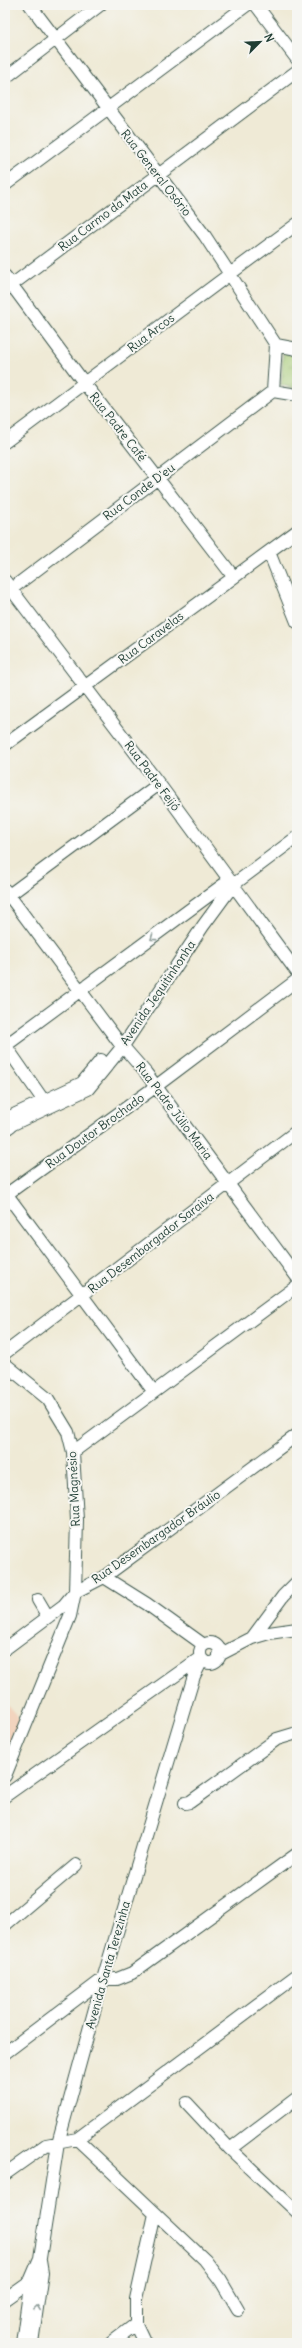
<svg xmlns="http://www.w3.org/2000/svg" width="302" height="2348" viewBox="0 0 302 2348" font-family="Delius,sans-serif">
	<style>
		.built { fill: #f2d4be }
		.park { fill: url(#park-tufts); stroke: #628354 }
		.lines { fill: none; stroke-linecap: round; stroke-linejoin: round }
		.minor-casing { stroke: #3e574c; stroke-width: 14 }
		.minor { stroke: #fff; stroke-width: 12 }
		.oneway { stroke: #8f9e9a }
		.labels { text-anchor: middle; stroke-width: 4; stroke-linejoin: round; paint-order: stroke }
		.street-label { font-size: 12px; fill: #1f3d34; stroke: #f6f6f2 }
	</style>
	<defs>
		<pattern id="park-tufts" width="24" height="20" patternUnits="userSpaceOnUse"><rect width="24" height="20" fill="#a4c973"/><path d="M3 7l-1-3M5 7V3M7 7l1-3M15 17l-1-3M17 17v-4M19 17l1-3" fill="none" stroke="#85a45f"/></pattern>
	</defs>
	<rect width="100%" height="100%" fill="#f6f6f2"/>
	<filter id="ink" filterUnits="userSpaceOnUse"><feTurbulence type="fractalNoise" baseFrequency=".025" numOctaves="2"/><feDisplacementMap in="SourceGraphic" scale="8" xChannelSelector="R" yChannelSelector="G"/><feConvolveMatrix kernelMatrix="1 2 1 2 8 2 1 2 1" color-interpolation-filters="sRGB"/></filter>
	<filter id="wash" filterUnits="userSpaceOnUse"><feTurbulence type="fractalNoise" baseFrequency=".012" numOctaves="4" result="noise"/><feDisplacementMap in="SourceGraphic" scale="16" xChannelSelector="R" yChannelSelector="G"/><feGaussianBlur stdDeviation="0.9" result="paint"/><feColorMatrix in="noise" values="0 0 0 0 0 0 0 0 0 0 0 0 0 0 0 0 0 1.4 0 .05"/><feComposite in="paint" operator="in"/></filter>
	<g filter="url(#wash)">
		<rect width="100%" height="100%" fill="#efead6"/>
		<path class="built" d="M5 1702 23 1723 5 1761Z"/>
		<path class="park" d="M283 353 297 356V389L281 385Z"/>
	</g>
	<g filter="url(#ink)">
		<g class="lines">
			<defs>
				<path id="minor" d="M30 5 205 236 276 345
					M256 5 297 59
					M5 78 100 5
					M5 185 247 5
					M5 276 85 384 233 576
					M5 290 297 71
					M276 345 273 391 297 395
					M276 345 297 349
					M5 442 297 224
					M269 552 297 622
					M5 581 159 784 297 972
					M6 593 273 391
					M5 745 297 531
					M5 890 118 1041 146 1073 297 1277
					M5 898 159 784
					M5 1045 48 1107
					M5 1046 223 885
					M5 1119 82 1083 101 1060
					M5 1130 13 1124 88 1089 123 1046 203 926 233 885 297 837
					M5 1192 154 1392
					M7 1194 155 1087 297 980
					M5 1353 297 1131
					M5 1364 48 1399 68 1432 73 1452 77 1520 75 1592 70 1616 5 1776
					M73 1452 297 1286
					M104 1577 147 1604 204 1645
					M75 1592 104 1577 297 1435
					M38 1600 48 1617
					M252 1638 269 1633 297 1629
					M200 1653a10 10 0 1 1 20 0a10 10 0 1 1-20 0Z
					M5 1649 64 1605 74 1593
					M219 1655 252 1638 283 1596 297 1582
					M5 1796 200 1658
					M185 1803 190 1802 277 1739 297 1733
					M5 1925 76 1865
					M103 1979H117L132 1973 297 1854
					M5 2053 103 1979
					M187 2103 230 2149 297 2212
					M77 2139 205 2260 221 2281 238 2310
					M230 2149 297 2098
					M5 2174 46 2145 77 2139 297 1975
					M5 2299 36 2277
					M22 2343 31 2279 40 2258 58 2143 103 1979 194 1676 202 1660
					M32 2343 42 2273 40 2261
					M111 2343 136 2324
					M145 2343 136 2324V2299L155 2214"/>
			</defs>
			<use href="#minor" class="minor-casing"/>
			<use href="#minor" class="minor"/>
		</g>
		<defs><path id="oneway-chevron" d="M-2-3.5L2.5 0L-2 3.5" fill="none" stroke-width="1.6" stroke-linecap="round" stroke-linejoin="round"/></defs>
		<g class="oneway">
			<use href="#oneway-chevron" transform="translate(153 938) rotate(144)"/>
			<use href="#oneway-chevron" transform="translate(37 2308) rotate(-82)"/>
		</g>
	</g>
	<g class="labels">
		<g class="street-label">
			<text transform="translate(156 173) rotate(52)" y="4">Rua General Osório</text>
			<text transform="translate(103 216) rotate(-37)" y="4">Rua Carmo da Mata</text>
			<text transform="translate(151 333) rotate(-37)" y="4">Rua Arcos</text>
			<text transform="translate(118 427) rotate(52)" y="4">Rua Padre Café</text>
			<text transform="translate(139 492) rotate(-37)" y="4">Rua Conde D'eu</text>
			<text transform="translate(151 638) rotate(-37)" y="4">Rua Caravelas</text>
			<text transform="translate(152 776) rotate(53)" y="4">Rua Padre Feijó</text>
			<text transform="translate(158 993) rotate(-56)" y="4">Avenida Jequitinhonha</text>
			<text transform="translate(174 1111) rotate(53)" y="4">Rua Padre Júlio Maria</text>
			<text transform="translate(95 1131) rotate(-36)" y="4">Rua Doutor Brochado</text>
			<text transform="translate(151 1243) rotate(-38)" y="4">Rua Desembargador Saraiva</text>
			<text transform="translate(74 1489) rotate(-93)" y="4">Rua Magnésio</text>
			<text transform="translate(156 1537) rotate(-35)" y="4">Rua Desembargador Bráulio</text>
			<text transform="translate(108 1965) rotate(-74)" y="4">Avenida Santa Terezinha</text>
		</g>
	</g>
	<rect width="302" height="2348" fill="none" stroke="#f6f6f2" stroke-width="20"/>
	<g transform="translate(260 42) rotate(66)" stroke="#f6f6f2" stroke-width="3" paint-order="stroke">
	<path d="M0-3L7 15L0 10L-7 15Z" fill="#1f3d34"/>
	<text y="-6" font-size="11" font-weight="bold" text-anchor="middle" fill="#1f3d34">N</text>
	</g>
</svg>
